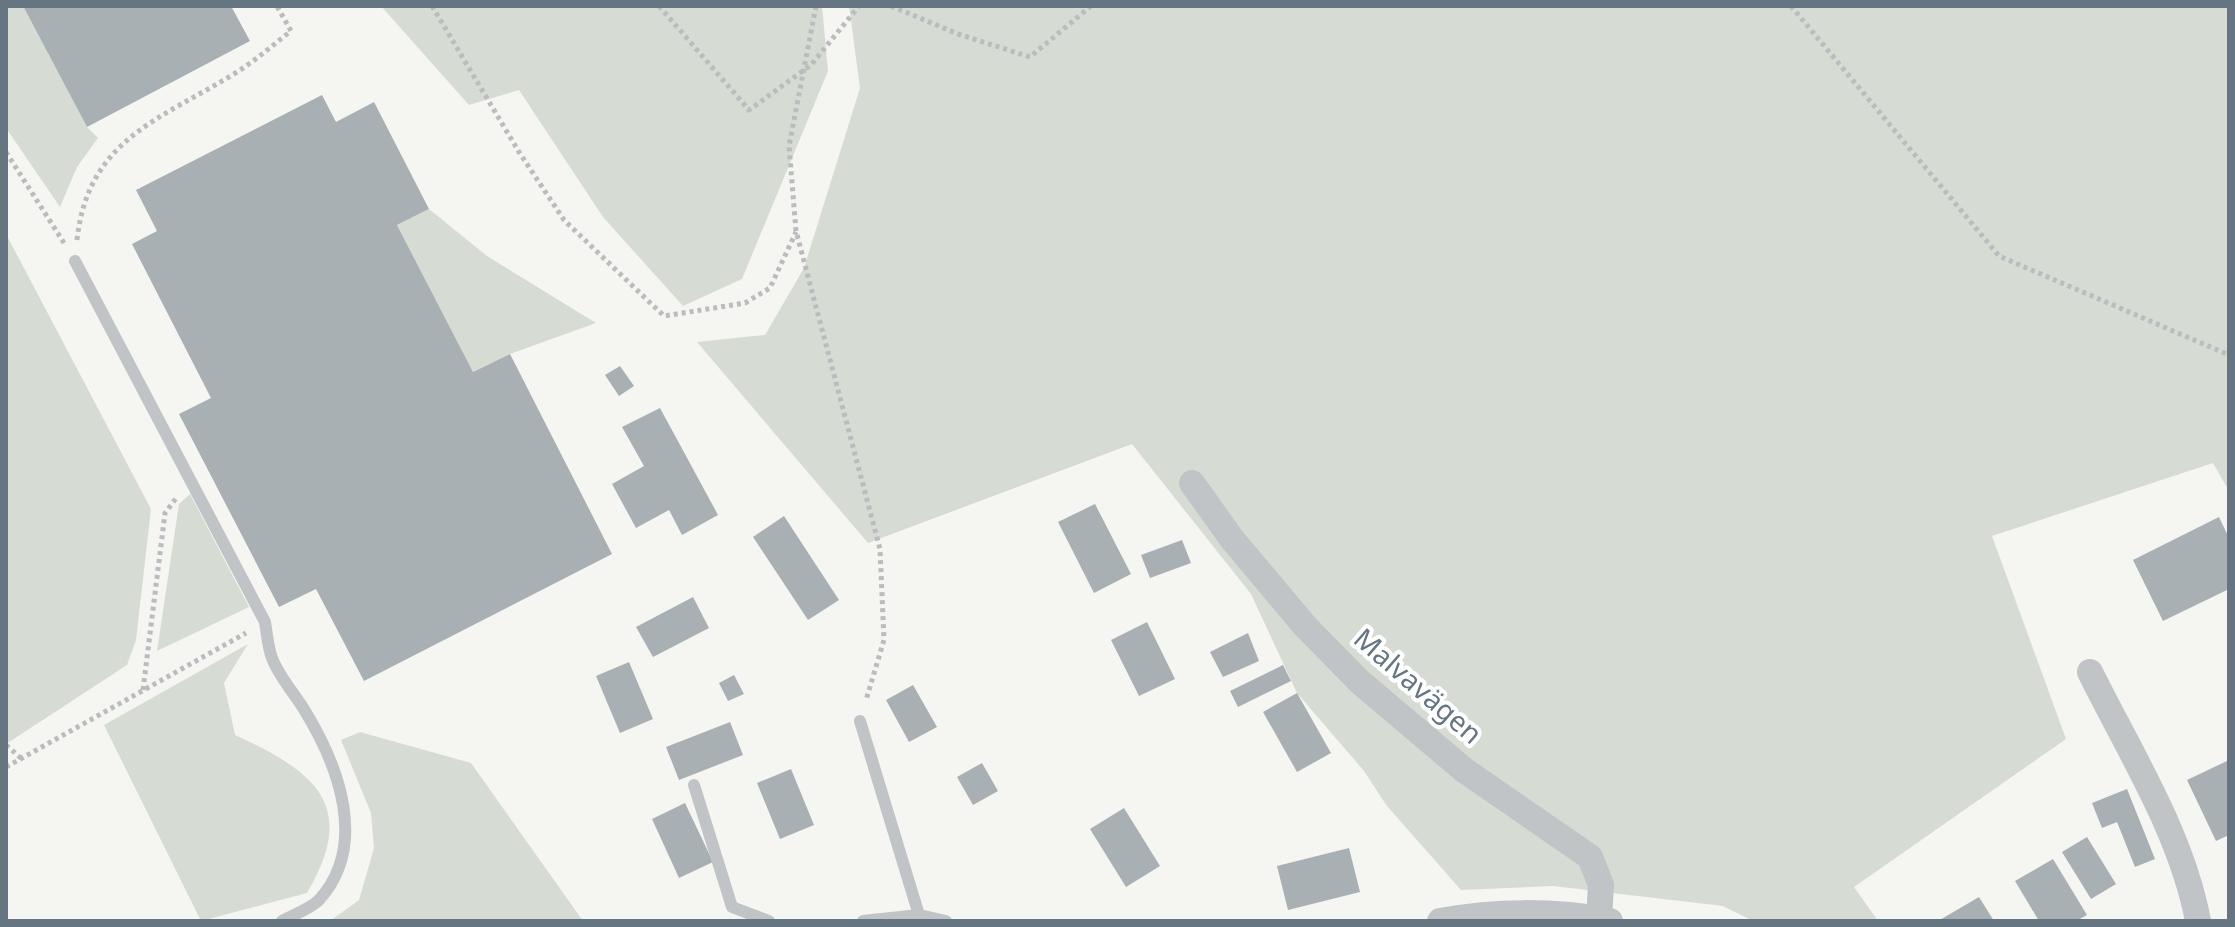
<svg xmlns="http://www.w3.org/2000/svg" width="2235" height="927" viewBox="0 0 2235 927" font-family="'Noto Sans',sans-serif">
	<style>
		.green { fill: #d6dcd3 }
		.building { fill: #a8b0b4 }
		.lines { fill: none; stroke-linecap: round; stroke-linejoin: round }
		.path { stroke: #babcbe; stroke-width: 5; stroke-dasharray: 4 4; stroke-linecap: butt }
		.service { stroke: #c0c4c7; stroke-width: 12 }
		.minor { stroke: #c0c4c7; stroke-width: 26 }
		.labels { text-anchor: middle; stroke-width: 8; stroke-linejoin: round; paint-order: stroke }
		.street-label { font-size: 28px; fill: #657582; stroke: #fff }
	</style>
	<rect width="100%" height="100%" fill="#f5f5f2"/>
	<path class="green" d="M6 6H23L87 127 98 138 77 167 60 207 6 128Z
		M381 6H822L828 71 742 279 683 306 603 217 519 90 469 105Z
		M849 6H2229V491L2213 463 1992 536 2066 739 1854 887 1878 921H1753L1723 906 1553 886 1461 890 1387 806 1364 771 1297 693 1251 594 1132 444 868 543 697 342 765 335 804 268 860 88Z
		M429 209 487 256 596 323 510 354 473 372 397 225Z
		M6 234 151 509 136 640 127 665 6 744Z
		M190 494 249 607 157 651 179 504Z
		M248 644 224 683 235 735C313 771 360 804 307 893L201 921 104 725Z
		M360 732 471 763 583 921H330L359 900 374 848 371 813 341 740Z"/>
	<path class="building" d="M23 6H231L250 41 87 127Z
		M322 95 336 122 374 102 429 209 397 225 473 372 510 354 612 554 364 681 316 589 279 607 179 414 211 398 132 244 157 231 136 190Z
		M620 366 634 386 619 396 605 375Z
		M660 408 718 515 682 535 669 510 636 528 612 484 644 466 622 427Z
		M1095 504 1131 574 1094 593 1058 522Z
		M784 516 839 600 808 620 753 537Z
		M2219 517 2229 538V589L2163 621 2133 560Z
		M1182 540 1191 563 1150 578 1141 555Z
		M693 597 709 628 653 657 636 627Z
		M1147 622 1175 679 1139 696 1111 640Z
		M1248 633 1259 661 1223 677 1210 652Z
		M629 662 653 719 620 733 596 676Z
		M1283 665 1291 681 1238 707 1230 691Z
		M734 675 744 694 728 701 719 683Z
		M913 685 937 727 909 742 886 700Z
		M1297 693 1331 753 1297 772 1263 712Z
		M730 722 743 755 679 780 666 747Z
		M2229 760V835L2216 841 2187 780Z
		M982 763 998 791 973 805 957 777Z
		M791 769 814 825 780 839 757 783Z
		M2127 789 2155 859 2135 867 2117 822 2102 828 2092 803Z
		M685 803 713 862 679 878 652 819Z
		M1124 808 1160 866 1126 887 1090 829Z
		M2087 837 2116 884 2091 899 2062 852Z
		M1349 848 1360 892 1288 910 1277 866Z
		M2053 859 2087 915 2076 921H2039L2015 881Z
		M1979 897 1994 921H1938Z"/>
	<g class="lines">
		<path class="path" d="M432 6 519 152 564 220 664 316 745 303 770 288 796 232
			M659 6 749 110 811 65 859 6
			M816 6 789 146 796 231 880 549 884 640 866 700
			M891 6 958 34 1030 57 1091 6
			M1791 6 1999 256 2229 355
			M6 152 64 243
			M77 240C88 138 162 119 237 72 256 60 273 45 291 31L277 6
			M143 690 165 513 177 497
			M6 745 22 759
			M6 767 246 633"/>
		<path class="service" d="M75 261 265 622C267 634 268 648 272 658 279 677 295 694 305 711 338 765 369 845 319 900 310 909 293 915 282 921
			M860 721 919 915 946 921
			M694 785 732 907 769 921
			M863 921 919 915"/>
		<path class="minor" d="M1192 483 1232 539 1305 626 1360 682 1464 770 1590 857 1601 885 1599 919
			M2090 672C2129 751 2182 834 2198 921
			M1440 921C1494 911 1555 910 1610 921"/>
	</g>
	<g class="labels">
		<g class="street-label">
			<text transform="translate(1418 686) rotate(41)" y="10">Malvavägen</text>
		</g>
	</g>
	<rect width="2235" height="927" fill="none" stroke="#657582" stroke-width="16"/>
</svg>
